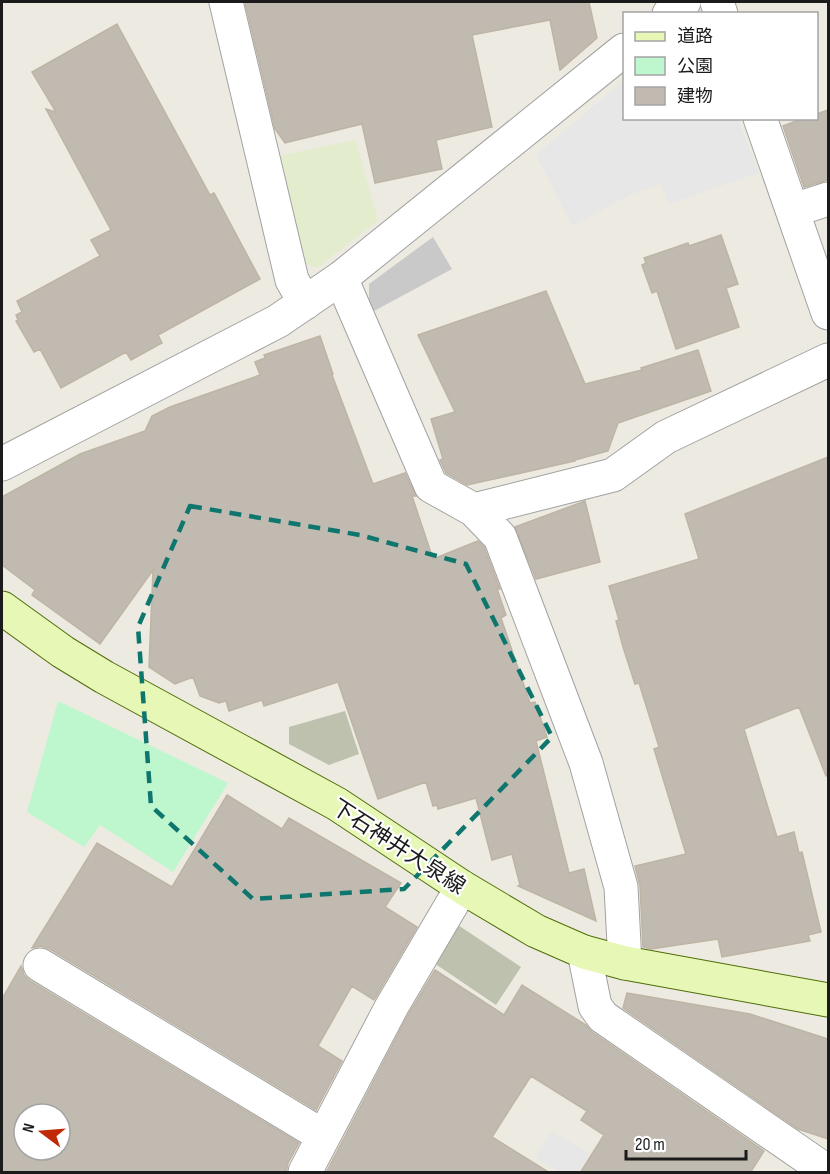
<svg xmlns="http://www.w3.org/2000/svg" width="830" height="1174" viewBox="0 0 830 1174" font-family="'Sofia Sans Condensed','Noto Sans JP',sans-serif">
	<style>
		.religious { fill: #c9c9c9 }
		.construction { fill: #bdc1ad }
		.farmland { fill: #e3eccc }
		.park { fill: #bef7cd }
		.parking { fill: #e7e7e7 }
		.building { fill: #c1bab1; stroke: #beb4a4; stroke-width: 1.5; fill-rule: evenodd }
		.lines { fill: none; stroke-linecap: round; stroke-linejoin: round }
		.minor-casing { stroke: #a2a2a2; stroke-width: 35 }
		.tertiary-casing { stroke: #a2a2a2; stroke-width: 35 }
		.secondary-casing { stroke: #4f6d08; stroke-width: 35 }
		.minor { stroke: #fff; stroke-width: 33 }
		.tertiary { stroke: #fff; stroke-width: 33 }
		.secondary { stroke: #e7f7b5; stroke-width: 33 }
		.marked { fill: none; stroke: #0f766e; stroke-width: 4.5; stroke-dasharray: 12 8; stroke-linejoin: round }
		.labels { text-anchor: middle; stroke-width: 4.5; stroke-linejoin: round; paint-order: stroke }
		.street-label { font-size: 22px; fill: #1b1b1b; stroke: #fff }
	</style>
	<rect width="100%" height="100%" fill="#edebe1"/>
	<path class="religious" d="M433 237 452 269 374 311 369 302V284Z"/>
	<path class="construction" d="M345 711 359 754 329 765 289 744V727Z
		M458 925 521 967 496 1005 434 963Z"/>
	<path class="farmland" d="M355 140 378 220 317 268 304 263 278 156Z"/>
	<path class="park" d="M58 701 228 783 173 872 100 825 84 847 27 812Z"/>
	<path class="parking" d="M624 80V118L738 119 759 173 669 204 661 184 630 195 572 226 536 155Z
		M552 1131 590 1154 579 1172H559L535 1157Z"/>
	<path class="building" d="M245 2H589L597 38 560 70 550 20 472 35 492 127 436 140 442 169 375 183 362 124 285 143 275 129Z
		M117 24 210 195 214 193 260 279 158 335 162 343 131 360 126 352 61 388 40 349 34 352 16 321 18 320 16 315 22 312 17 301 100 256 91 240 111 230 46 109 56 112 32 72Z
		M828 110V180L804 187 783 126 804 118H816V114Z
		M721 235 738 284 726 288 739 327 676 349 657 291 652 293 642 265 646 263 644 258 688 243 689 246Z
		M546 291 585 384 642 370 641 368 698 350 711 391 618 423 608 451 575 460V461L467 485 446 473 440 460 443 459 431 419 455 412 418 335Z
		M320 336 333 374 332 375 373 484 405 473 416 496H412L433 559 478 541 484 547 500 589H497L506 615 501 618 530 703 535 702 547 737 536 741 569 873 584 869 596 921 518 886 520 885 512 854 492 860 476 798 438 809 437 805 433 806 426 782 378 799 338 682 264 706 262 700 229 711 226 701 219 703 200 696 193 677 175 684 149 667 153 570 100 644 32 595 35 590 2 565V497L80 454 145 431 152 416 170 407 260 375 255 362 265 358 264 355Z
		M828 457V775L826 776 799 707 744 729 777 837 794 832 799 853 802 852 821 932 808 935 810 941 722 957 718 939 651 949 643 947 640 886 635 866 686 854 654 749 659 747 639 683 635 684 623 647 616 621 619 620 609 586 699 559 685 514Z
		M585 501 600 562 536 579 515 527Z
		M227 795 282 829 289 818 401 883 385 907 417 927 374 1000 352 986 318 1046 342 1061 316 1110 50 949 41 946 32 948 97 843 172 887Z
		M21 966 24 975 30 981 299 1143 288 1163 286 1173H2V999ZM24 1114H60V1150H24Z
		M435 970 504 1015 522 985 586 1025 592 1032 764 1151 750 1173H580L604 1135 581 1120 587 1111 531 1076 492 1137 550 1173H326L408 1015Z
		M627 993 750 1014 828 1039V1139L798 1129 623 1008Z"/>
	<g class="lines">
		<defs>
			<path id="minor" d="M226 2 292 280 305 303
				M717 2 721 14
				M760 118 828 313
				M794 210 828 199
				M341 278 431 486 474 510 500 537 586 763 621 887 625 963
				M474 510 613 475 666 437 828 360
				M584 952 595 1006 603 1017 828 1172
				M40 965 323 1136
				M305 1172 392 1006 462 887"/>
			<path id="tertiary" d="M669 14 684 2
				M2 464 278 321 341 278 624 50"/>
			<path id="secondary" d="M2 608 63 652 104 677 337 804 462 887 536 931 584 952 625 963 828 1000"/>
		</defs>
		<use href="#minor" class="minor-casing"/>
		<use href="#tertiary" class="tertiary-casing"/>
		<use href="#secondary" class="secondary-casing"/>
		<use href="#minor" class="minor"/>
		<use href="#tertiary" class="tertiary"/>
		<use href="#secondary" class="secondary"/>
	</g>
	<path class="marked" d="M190 506 360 535 466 564 552 737 404 889 253 899 151 806 138 627Z"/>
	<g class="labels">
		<g class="street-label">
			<text transform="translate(399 846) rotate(33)" y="8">下石神井大泉線</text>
		</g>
	</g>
	<rect width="830" height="1174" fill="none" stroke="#1b1b1b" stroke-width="6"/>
	<rect x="623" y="12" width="195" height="108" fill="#ffffff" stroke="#a4a4a4" stroke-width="1.5"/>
	<rect x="635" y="32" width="30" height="9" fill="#e7f7b5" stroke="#a4a4a4" stroke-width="1.5"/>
	<text x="677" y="42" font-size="18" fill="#1b1b1b">道路</text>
	<rect x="635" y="57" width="30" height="18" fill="#bef7cd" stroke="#a4a4a4" stroke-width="1.5"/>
	<text x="677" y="72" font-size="18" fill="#1b1b1b">公園</text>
	<rect x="635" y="87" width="30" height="18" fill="#c1bab1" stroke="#a4a4a4" stroke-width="1.5"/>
	<text x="677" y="102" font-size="18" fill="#1b1b1b">建物</text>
	<g transform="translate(42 1132) rotate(286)"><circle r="28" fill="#ffffff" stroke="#a4a4a4" stroke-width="1.5"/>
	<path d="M0-4.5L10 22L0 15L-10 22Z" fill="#c12806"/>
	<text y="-9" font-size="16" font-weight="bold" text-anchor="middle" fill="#1b1b1b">N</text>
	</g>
	<path d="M626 1150v9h120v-9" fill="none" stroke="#1b1b1b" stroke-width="3"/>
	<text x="635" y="1150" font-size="18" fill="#1b1b1b" stroke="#ffffff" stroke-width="4.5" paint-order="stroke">20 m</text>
</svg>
